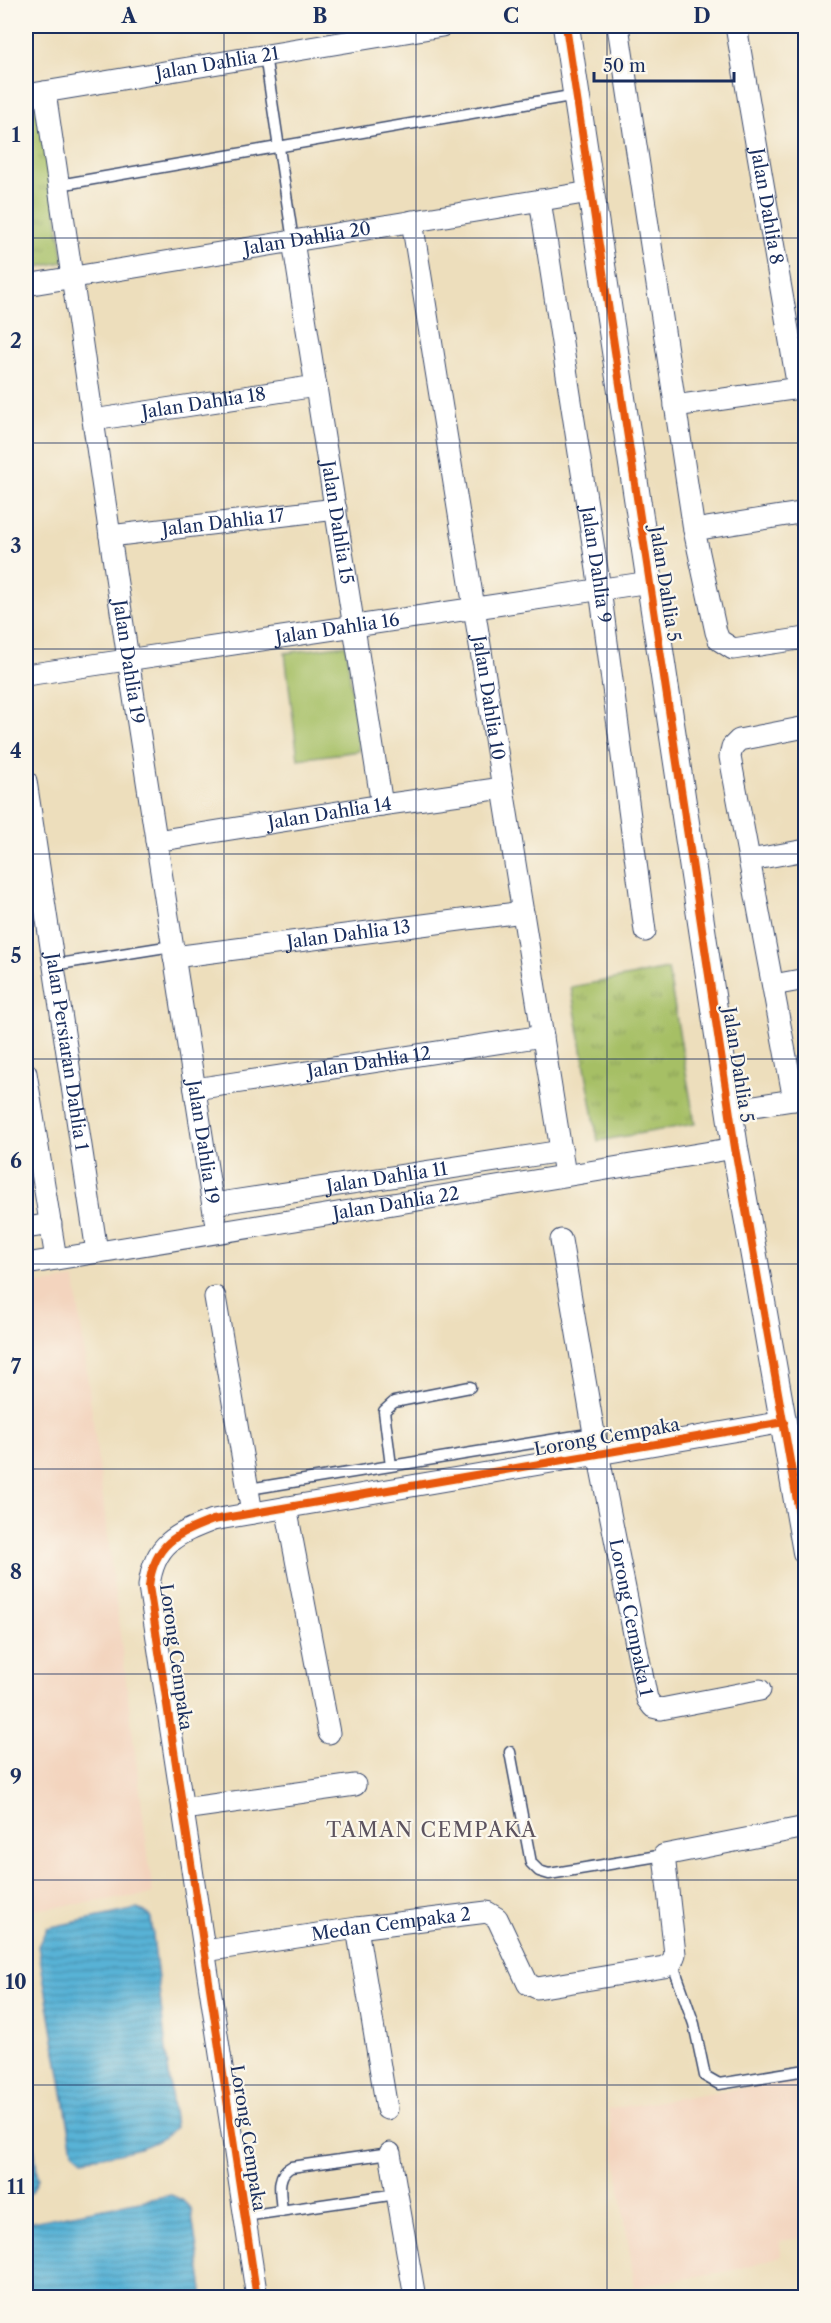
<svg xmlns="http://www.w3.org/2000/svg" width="831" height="2323" viewBox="0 0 831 2323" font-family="'Libre Caslon Text',serif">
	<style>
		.built { fill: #f3d4be }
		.grass { fill: url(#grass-tufts); stroke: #607762; stroke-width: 1.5 }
		.pitch { fill: #a6bf65; stroke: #607762; stroke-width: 1.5 }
		.water { fill: url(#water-rules); stroke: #3a709a; stroke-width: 1.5 }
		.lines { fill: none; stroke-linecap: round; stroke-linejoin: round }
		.service-casing { stroke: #3a496c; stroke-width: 13 }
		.minor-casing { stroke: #3a496c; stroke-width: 23 }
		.tertiary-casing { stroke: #3a496c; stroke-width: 28 }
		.service { stroke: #fff; stroke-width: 10 }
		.minor { stroke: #fff; stroke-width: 21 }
		.tertiary { stroke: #fff; stroke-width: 26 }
		.cycleway-casing { stroke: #fbf7ec; stroke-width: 11 }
		.cycleway { stroke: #e8590c; stroke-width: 8 }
		.grid { fill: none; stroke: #1b2f5e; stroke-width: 1.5; stroke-opacity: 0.55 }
		.labels { text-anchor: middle; stroke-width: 4.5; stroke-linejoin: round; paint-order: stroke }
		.street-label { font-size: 18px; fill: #1b2f5e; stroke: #fbf7ec }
		.neighbourhood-label { font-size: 20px; letter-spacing: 1.5px; fill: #5d545f; stroke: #fbf7ec }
		.neatline { fill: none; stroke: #1b2f5e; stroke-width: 2 }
		.grid-label { font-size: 20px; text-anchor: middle; font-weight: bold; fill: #1b2f5e }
	</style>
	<defs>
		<pattern id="grass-tufts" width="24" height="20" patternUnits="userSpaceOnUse" patternTransform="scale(1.5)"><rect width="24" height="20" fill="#a6bf65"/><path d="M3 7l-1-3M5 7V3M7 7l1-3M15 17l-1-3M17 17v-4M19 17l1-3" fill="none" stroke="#869c56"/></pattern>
		<pattern id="water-rules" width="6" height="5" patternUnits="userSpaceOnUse" patternTransform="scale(1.5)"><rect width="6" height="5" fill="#59b2d6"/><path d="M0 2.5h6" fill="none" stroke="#4991b1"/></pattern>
	</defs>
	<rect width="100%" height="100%" fill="#fbf7ec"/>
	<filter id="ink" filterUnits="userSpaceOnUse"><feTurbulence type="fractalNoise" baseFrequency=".0167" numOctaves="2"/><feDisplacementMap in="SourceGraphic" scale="12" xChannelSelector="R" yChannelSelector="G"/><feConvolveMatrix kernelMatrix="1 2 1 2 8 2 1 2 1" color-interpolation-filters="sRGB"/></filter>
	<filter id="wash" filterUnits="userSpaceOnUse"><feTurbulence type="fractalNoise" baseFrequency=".008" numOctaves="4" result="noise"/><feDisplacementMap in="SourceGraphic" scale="24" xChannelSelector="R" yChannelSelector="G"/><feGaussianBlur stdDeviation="1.35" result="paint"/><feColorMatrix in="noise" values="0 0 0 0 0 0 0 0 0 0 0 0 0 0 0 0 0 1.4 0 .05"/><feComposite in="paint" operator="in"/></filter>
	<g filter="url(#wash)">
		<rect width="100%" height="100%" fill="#eddebc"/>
		<path class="built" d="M75 1279 153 1894 26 1911V1286Z
			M805 2078V2237L780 2241 781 2256 738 2269 635 2287 608 2109Z
			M619 2287 621 2297H537Z"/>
		<path class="grass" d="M28 101 40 106 64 262 26 269V102Z
			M668 969 695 1124 598 1141 571 987Z"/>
		<path class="pitch" d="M346 645 359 751 298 759 285 653Z"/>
		<path class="water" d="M137 1909 145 1912 151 1918 175 2128C155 2150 110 2155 82 2159L73 2151 38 1946 47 1928Z
			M26 2087 38 2179 32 2192 26 2197Z
			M171 2195 182 2200 191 2209 204 2297H26V2223Z"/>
	</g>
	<g filter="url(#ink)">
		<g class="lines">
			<defs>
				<path id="service" d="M265 55 293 241
					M59 185 576 95
					M53 965 172 946
					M391 1466 384 1411 394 1402 470 1387
					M249 1489 594 1433
					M510 1752 531 1863 539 1871 549 1874 664 1855
					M672 1962 694 2024 705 2076 719 2084 806 2070
					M282 2211C281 2195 275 2175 291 2167L390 2153
					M245 2216 397 2194
					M502 2298H504"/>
				<g id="minor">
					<path d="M618 26 694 530 716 632 719 640 733 649 806 638"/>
					<path id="s1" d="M736 26 798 388"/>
					<path id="s2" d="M45 92 128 659 217 1232"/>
					<path id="s3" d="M26 95 442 26"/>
					<path id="s4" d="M540 200 600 589 645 931"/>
					<path id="s5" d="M412 221 565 1175"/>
					<path id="s6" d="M293 241 382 805"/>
					<path id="s7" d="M26 285 590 192"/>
					<path d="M675 406 806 387"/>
					<path id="s8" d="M93 420 316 386"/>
					<path d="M694 530 806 512"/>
					<path id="s9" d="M110 536 336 509"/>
					<path id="s10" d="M26 675 650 582"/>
					<path id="s11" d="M26 781 97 1252"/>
					<path id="s12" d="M156 841 382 805 503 788"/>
					<path d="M750 860 806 850"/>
					<path id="s13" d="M174 957 523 912"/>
					<path d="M773 985 806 979"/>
					<path d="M26 1073 56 1259"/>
					<path id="s14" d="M195 1089 543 1036"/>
					<path d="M794 1100 730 757 732 747 739 740 806 727"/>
					<path d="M729 1110 806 1098"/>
					<path id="s15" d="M213 1204 562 1151"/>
					<path d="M26 1228 51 1224"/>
					<path id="s16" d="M561 1240 594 1433 647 1699 653 1707 661 1709 760 1690"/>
					<path id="s17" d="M26 1264 735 1148"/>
					<path d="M215 1297 252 1513"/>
					<path d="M286 1507 329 1733"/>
					<path d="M183 1809 355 1785"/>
					<path d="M357 1928 387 2109"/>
					<path id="s18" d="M205 1951 357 1928 487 1912 497 1918 528 1984 537 1988 664 1967 672 1962 675 1954 664 1855 806 1827"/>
					<path d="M390 2153 415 2298"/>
					<path d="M257 2298 149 1586C154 1543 177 1534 213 1520L784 1422"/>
				</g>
				<path id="tertiary" d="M566 26 735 1148 806 1552"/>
			</defs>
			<use href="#service" class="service-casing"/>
			<use href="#minor" class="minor-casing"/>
			<use href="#tertiary" class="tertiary-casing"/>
			<use href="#service" class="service"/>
			<use href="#minor" class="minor"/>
			<use href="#tertiary" class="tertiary"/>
			<defs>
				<path id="cycleway" d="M566 26 735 1148 806 1552
					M257 2298 149 1586C154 1543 177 1534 213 1520L784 1422"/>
			</defs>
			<use href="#cycleway" class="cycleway-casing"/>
			<use href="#cycleway" class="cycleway"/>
		</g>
	</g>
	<path class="grid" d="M224 26V2298M416 26V2298M607 26V2298M26 238H806M26 443H806M26 649H806M26 854H806M26 1059H806M26 1264H806M26 1469H806M26 1674H806M26 1880H806M26 2085H806"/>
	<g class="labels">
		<g class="street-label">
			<text dy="6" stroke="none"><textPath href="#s3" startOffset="194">Jalan Dahlia 21</textPath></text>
			<text dy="6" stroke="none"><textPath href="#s1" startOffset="183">Jalan Dahlia 8</textPath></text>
			<text dy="6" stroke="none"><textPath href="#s7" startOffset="285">Jalan Dahlia 20</textPath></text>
			<text dy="6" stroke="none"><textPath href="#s8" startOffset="112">Jalan Dahlia 18</textPath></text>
			<text dy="6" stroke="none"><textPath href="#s9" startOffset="114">Jalan Dahlia 17</textPath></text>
			<text dy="6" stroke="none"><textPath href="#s6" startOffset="285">Jalan Dahlia 15</textPath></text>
			<text dy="6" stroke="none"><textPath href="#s4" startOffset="369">Jalan Dahlia 9</textPath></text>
			<text transform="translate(665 584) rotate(81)" y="6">Jalan Dahlia 5</text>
			<text dy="6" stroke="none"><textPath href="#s10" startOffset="315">Jalan Dahlia 16</textPath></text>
			<text dy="6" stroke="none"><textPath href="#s2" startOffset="576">Jalan Dahlia 19</textPath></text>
			<text dy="6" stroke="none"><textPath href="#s5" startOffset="483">Jalan Dahlia 10</textPath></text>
			<text dy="6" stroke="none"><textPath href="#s12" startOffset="176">Jalan Dahlia 14</textPath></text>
			<text dy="6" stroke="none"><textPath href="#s13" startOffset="176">Jalan Dahlia 13</textPath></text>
			<text dy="6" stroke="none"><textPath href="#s11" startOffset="274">Jalan Persiaran Dahlia 1</textPath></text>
			<text dy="6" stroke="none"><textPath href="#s14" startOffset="176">Jalan Dahlia 12</textPath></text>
			<text transform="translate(738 1065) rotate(81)" y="6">Jalan Dahlia 5</text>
			<text dy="6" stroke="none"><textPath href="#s2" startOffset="1062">Jalan Dahlia 19</textPath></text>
			<text dy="6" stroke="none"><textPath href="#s15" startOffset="176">Jalan Dahlia 11</textPath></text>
			<text dy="6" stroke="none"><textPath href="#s17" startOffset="375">Jalan Dahlia 22</textPath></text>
			<text transform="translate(607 1437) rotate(-10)" y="6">Lorong Cempaka</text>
			<text dy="6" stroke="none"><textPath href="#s16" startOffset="384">Lorong Cempaka 1</textPath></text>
			<text transform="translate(176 1657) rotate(82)" y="6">Lorong Cempaka</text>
			<text dy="6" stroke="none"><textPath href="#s18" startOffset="188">Medan Cempaka 2</textPath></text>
			<text transform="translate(248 2138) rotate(81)" y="6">Lorong Cempaka</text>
		</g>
		<g class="neighbourhood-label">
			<text x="432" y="1837">TAMAN CEMPAKA</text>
		</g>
	</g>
	<rect width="831" height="2323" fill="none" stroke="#fbf7ec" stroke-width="66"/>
	<path d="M594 72v9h140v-9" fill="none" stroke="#1b2f5e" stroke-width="3"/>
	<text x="603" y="72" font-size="18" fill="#1b2f5e" stroke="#fbf7ec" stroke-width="4.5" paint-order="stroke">50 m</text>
	<rect x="33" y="33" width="765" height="2257" class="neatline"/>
	<g class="grid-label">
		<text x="129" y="23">A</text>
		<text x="320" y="23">B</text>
		<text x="511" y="23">C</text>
		<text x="702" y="23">D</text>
		<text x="16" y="142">1</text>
		<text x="16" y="348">2</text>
		<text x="16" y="553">3</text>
		<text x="16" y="758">4</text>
		<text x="16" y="963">5</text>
		<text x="16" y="1168">6</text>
		<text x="16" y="1374">7</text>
		<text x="16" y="1579">8</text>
		<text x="16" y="1784">9</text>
		<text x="16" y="1989">10</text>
		<text x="16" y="2194">11</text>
	</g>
</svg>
